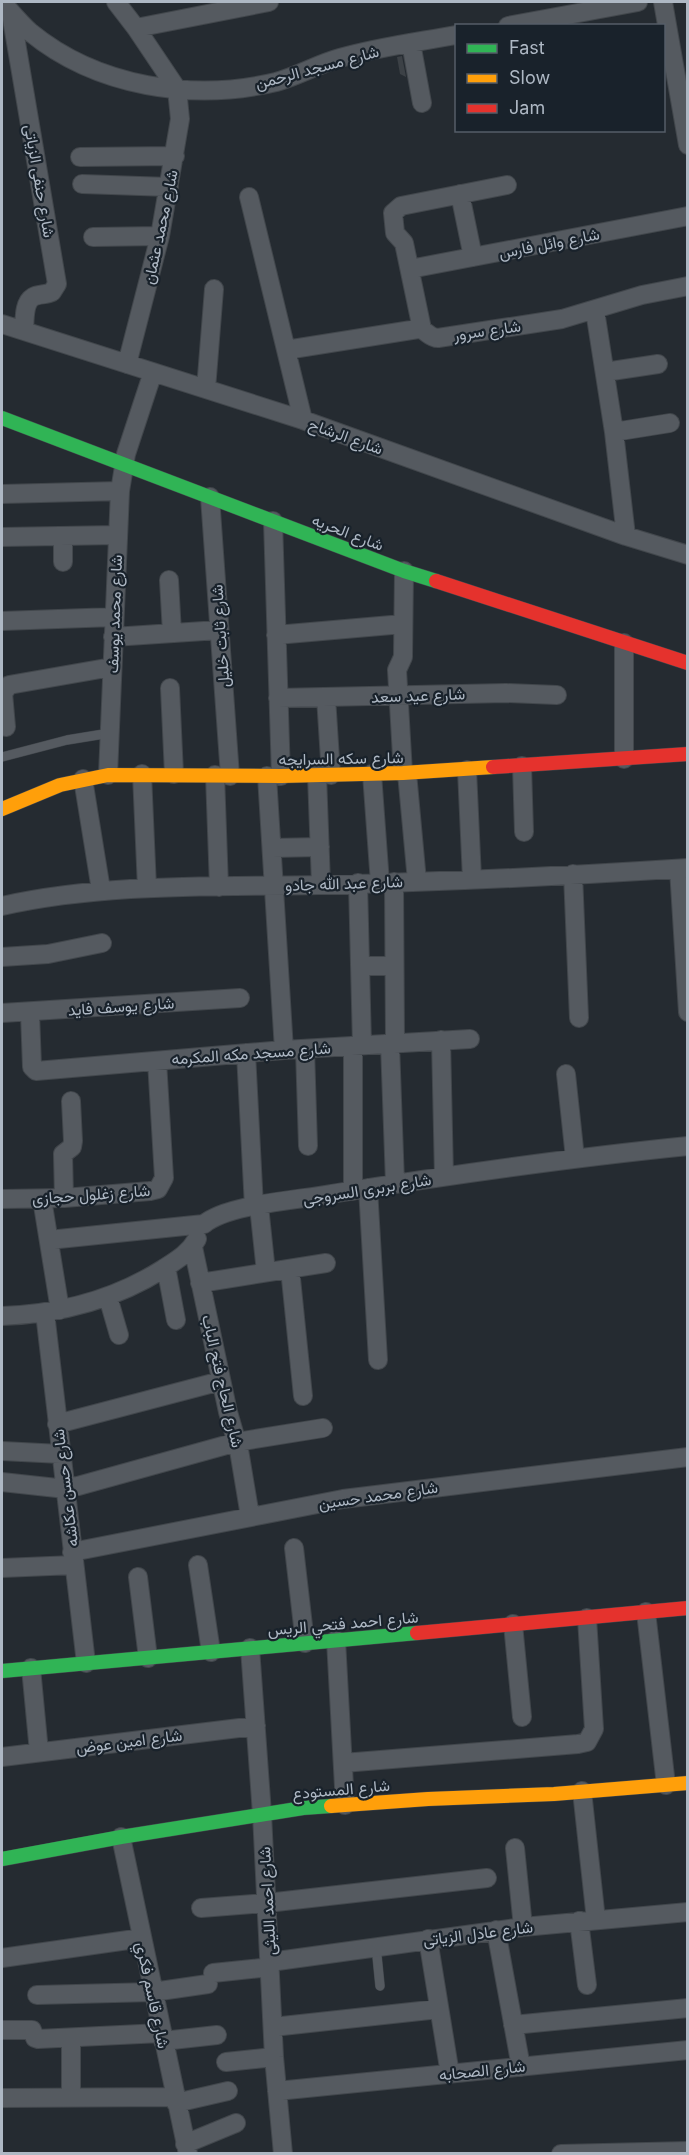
<svg xmlns="http://www.w3.org/2000/svg" width="689" height="2155" viewBox="0 0 689 2155" font-family="Inter,Vazirmatn,sans-serif">
	<style>
		.building { fill: #3c4146 }
		.lines { fill: none; stroke-linecap: round; stroke-linejoin: round }
		.lane-casing { stroke: #42474c; stroke-width: 10 }
		.street-casing { stroke: #42474c; stroke-width: 20 }
		.fast-casing { stroke: #42474c; stroke-width: 15 }
		.slow-casing { stroke: #42474c; stroke-width: 15 }
		.jam-casing { stroke: #42474c; stroke-width: 15 }
		.lane { stroke: #555a60; stroke-width: 9 }
		.street { stroke: #555a60; stroke-width: 18 }
		.fast { stroke: #30b455; stroke-width: 14 }
		.slow { stroke: #ff9f0a; stroke-width: 14 }
		.jam { stroke: #e5322d; stroke-width: 14 }
		.labels { text-anchor: middle; stroke-width: 4.5; stroke-linejoin: round; paint-order: stroke }
		.street-label { font-size: 16px; fill: #aeb8c4; stroke: #19222b }
	</style>
	<rect width="100%" height="100%" fill="#252b31"/>
	<path class="building" d="M402 56 406 77 400 74 397 57Z"/>
	<g class="lines">
		<defs>
			<path id="lane" d="M2 757 67 740 110 733
				M376 1946 380 1986"/>
			<path id="street" d="M2 2C11 12 20 23 30 32 97 87 193 102 276 82 298 76 318 64 340 58 378 47 418 42 456 35
				M116 2 136 28 177 89 180 119 160 236 127 364
				M663 2 688 145
				M11 13 57 284 52 292C46 295 38 294 33 297 23 303 25 321 24 331
				M508 26 638 2
				M136 28 269 2
				M411 43 422 103
				M80 157 175 156
				M82 184 169 187
				M460 194 473 257
				M249 197 303 420
				M93 237 160 236
				M410 269 688 216
				M595 311 614 432 626 536
				M2 324 303 420 626 536 688 555
				M422 329 404 243 395 233 393 213 401 206 507 185
				M286 350 418 329C426 329 429 338 438 338L562 319 642 295 688 286
				M605 372 658 364
				M206 389 214 289
				M614 432 670 423
				M2 494 120 491
				M210 497 230 776
				M273 521 281 776
				M63 536V562
				M2 537 117 535
				M169 580 172 633
				M2 621 114 617
				M276 635 403 624
				M113 637 219 630
				M170 688 174 774
				M326 697 331 775
				M278 698 506 693 557 695
				M6 727 3 693 9 685 112 667
				M624 759V643
				M522 766 524 832
				M467 770 472 879
				M403 773 397 670 403 657 404 571
				M407 773 417 881
				M142 774 147 888
				M372 774 380 883
				M108 775 120 491 126 454 153 372
				M215 775 219 887
				M317 775 321 884
				M267 776 284 1050
				M83 779 101 890
				M272 848 320 847
				M679 869 688 1012
				M573 874 579 1018
				M394 882 395 1043
				M358 883 362 1045
				M2 906C105 883 213 887 319 885 442 882 565 876 688 868
				M2 957 48 954 102 943
				M360 966H394
				M2 1013 240 998
				M30 1013 32 1067 36 1071 284 1050 470 1039
				M441 1040 444 1177
				M390 1044 395 1183
				M353 1046V1191
				M305 1049 308 1146
				M246 1053 254 1207
				M566 1074 575 1158
				M368 1188 378 1360
				M64 1198 63 1154 72 1147 73 1141 71 1101
				M2 1199 64 1198 150 1191 158 1189 164 1178 157 1061
				M42 1199 60 1310
				M259 1206 266 1272
				M49 1240 204 1224C228 1204 299 1200 331 1194 450 1175 568 1158 688 1146
				M193 1247 228 1412 239 1450 250 1516
				M166 1267 176 1320
				M290 1269 303 1396
				M200 1283 326 1263
				M108 1297 119 1335
				M45 1313 86 1663
				M2 1316C59 1314 114 1300 163 1269 177 1260 189 1253 197 1239
				M57 1424 221 1381
				M2 1451 61 1454
				M2 1482 57 1488 78 1486 237 1442 323 1428
				M294 1548 305 1643
				M72 1552 343 1499 688 1457
				M198 1565 211 1652
				M2 1568 74 1565
				M138 1577 148 1658
				M646 1612 666 1785
				M513 1624 522 1717
				M336 1640 345 1805
				M250 1648 262 1814 274 2057 283 2154
				M31 1668 39 1752
				M2 1757 256 1726
				M343 1763 578 1744 587 1742 594 1729 587 1618
				M582 1791 596 1920
				M121 1837 188 2154
				M515 1848 523 1927
				M201 1908 267 1903 487 1878
				M579 1921 587 1985
				M496 1930 521 2067
				M428 1939 450 2074
				M2 1958 142 1938
				M270 1962 523 1927 688 1912
				M213 1973 270 1967
				M37 1995 153 1992 208 1984
				M513 2025 688 2008
				M273 2027 439 2009
				M2 2030H32L35 2038 38 2039 161 2033
				M71 2038V2097
				M163 2041 217 2035
				M226 2062 274 2057
				M277 2091 688 2050
				M2 2098 174 2097
				M176 2103 228 2091
				M185 2144 236 2123
				M561 2154 688 2151"/>
			<path id="fast" d="M2 418 404 571 436 581
				M2 1671 417 1633
				M2 1859 121 1837 303 1808 331 1806"/>
			<path id="slow" d="M2 809 60 785 108 775 281 776 403 773 493 767
				M331 1806 428 1799 554 1794 688 1783"/>
			<path id="jam" d="M436 581 688 663
				M493 767 688 754
				M417 1633 688 1608"/>
		</defs>
		<use href="#lane" class="lane-casing"/>
		<use href="#street" class="street-casing"/>
		<use href="#fast" class="fast-casing"/>
		<use href="#slow" class="slow-casing"/>
		<use href="#jam" class="jam-casing"/>
		<use href="#lane" class="lane"/>
		<use href="#street" class="street"/>
		<use href="#fast" class="fast"/>
		<use href="#slow" class="slow"/>
		<use href="#jam" class="jam"/>
	</g>
	<g class="labels">
		<g class="street-label">
			<text transform="translate(317 67) rotate(-15)" y="6">شارع مسجد الرحمن</text>
			<text transform="translate(40 181) rotate(80)" y="6">شارع حنفى الزياتى</text>
			<text transform="translate(160 227) rotate(-78)" y="6">شارع محمد عثمان</text>
			<text transform="translate(549 243) rotate(-11)" y="6">شارع وائل فارس</text>
			<text transform="translate(487 330) rotate(-8)" y="6">شارع سرور</text>
			<text transform="translate(346 436) rotate(20)" y="6">شارع الرشاح</text>
			<text transform="translate(348 532) rotate(21)" y="6">شارع الحريه</text>
			<text transform="translate(114 614) rotate(-88)" y="6">شارع محمد يوسف</text>
			<text transform="translate(220 636) rotate(-94)" y="6">شارع ثابت خليل</text>
			<text transform="translate(418 695) rotate(-2)" y="6">شارع عيد سعد</text>
			<text transform="translate(341 758) rotate(-1)" y="6">شارع سكه السرايجه</text>
			<text transform="translate(344 883) rotate(-2)" y="6">شارع عبد الله جادو</text>
			<text transform="translate(121 1006) rotate(-4)" y="6">شارع يوسف فايد</text>
			<text transform="translate(251 1053) rotate(-4)" y="6">شارع مسجد مكه المكرمه</text>
			<text transform="translate(367 1189) rotate(-9)" y="6">شارع بربرى السروجى</text>
			<text transform="translate(91 1194) rotate(-4)" y="6">شارع زغلول حجازى</text>
			<text transform="translate(223 1381) rotate(77)" y="6">شارع الحاج فتح الباب</text>
			<text transform="translate(65 1488) rotate(-97)" y="6">شارع حسن عكاشه</text>
			<text transform="translate(378 1495) rotate(-8)" y="6">شارع محمد حسين</text>
			<text transform="translate(343 1623) rotate(-5)" y="6">شارع احمد فتحي الريس</text>
			<text transform="translate(129 1741) rotate(-7)" y="6">شارع امين عوض</text>
			<text transform="translate(341 1789) rotate(-5)" y="6">شارع المستودع</text>
			<text transform="translate(267 1901) rotate(-93)" y="6">شارع احمد الليثى</text>
			<text transform="translate(478 1933) rotate(-7)" y="6">شارع عادل الزياتى</text>
			<text transform="translate(153 1995) rotate(78)" y="6">شارع قاسم فكري</text>
			<text transform="translate(482 2070) rotate(-6)" y="6">شارع الصحابه</text>
		</g>
	</g>
	<rect width="689" height="2155" fill="none" stroke="#aeb8c4" stroke-width="6"/>
	<rect x="455" y="24" width="210" height="108" fill="#19222b" stroke="#555e68" stroke-width="1.5"/>
	<rect x="467" y="44" width="30" height="9" fill="#30b455" stroke="#555e68" stroke-width="1.5"/>
	<text x="509" y="54" font-size="18" fill="#aeb8c4">Fast</text>
	<rect x="467" y="74" width="30" height="9" fill="#ff9f0a" stroke="#555e68" stroke-width="1.5"/>
	<text x="509" y="84" font-size="18" fill="#aeb8c4">Slow</text>
	<rect x="467" y="104" width="30" height="9" fill="#e5322d" stroke="#555e68" stroke-width="1.5"/>
	<text x="509" y="114" font-size="18" fill="#aeb8c4">Jam</text>
</svg>
